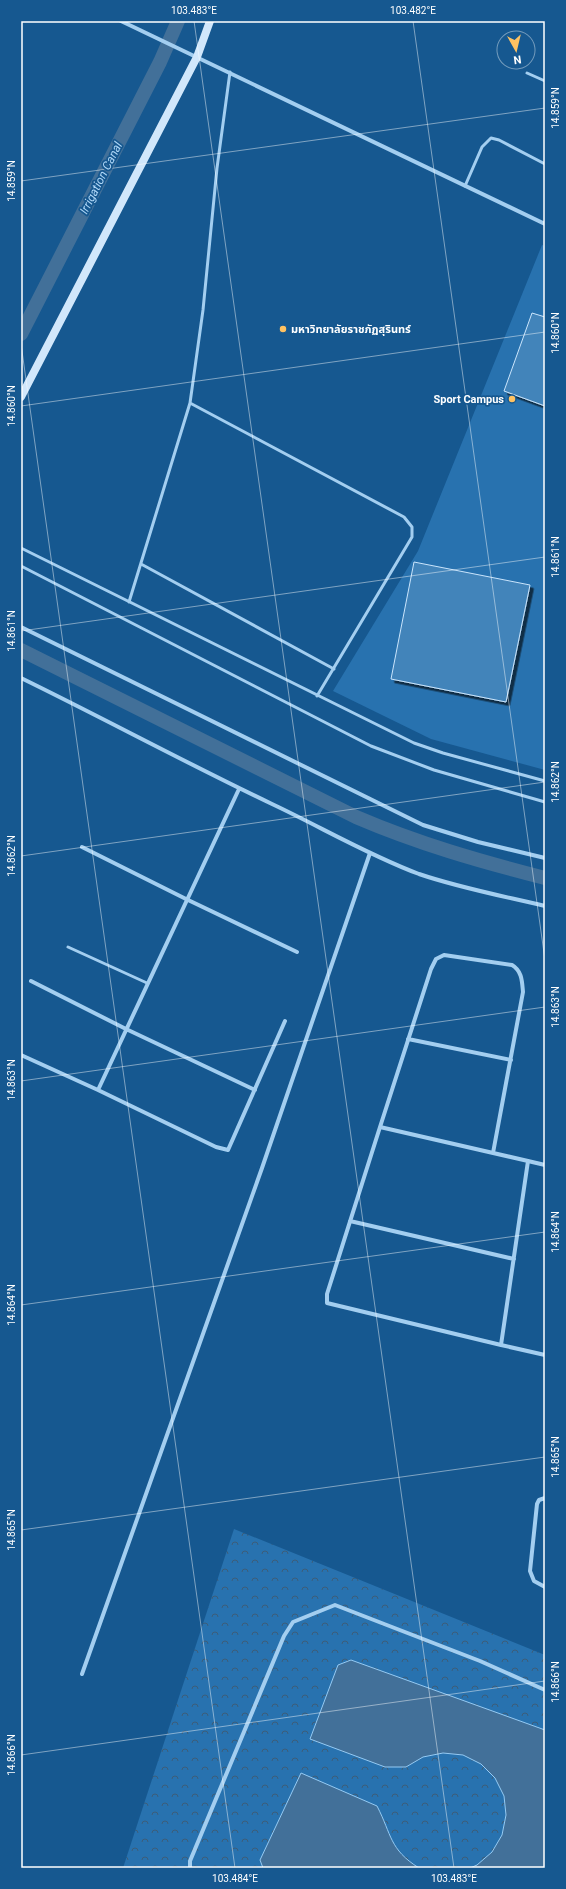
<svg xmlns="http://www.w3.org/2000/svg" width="566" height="1889" viewBox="0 0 566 1889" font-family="Roboto,'Noto Sans Thai',sans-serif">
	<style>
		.park { fill: url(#park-crowns) }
		.pitch { fill: #2872af }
		.water { fill: #427099; stroke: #95caf3 }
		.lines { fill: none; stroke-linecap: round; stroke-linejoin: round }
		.canal { stroke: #427099; stroke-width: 14 }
		.building { fill: #4384ba; stroke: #cae5fc; filter: url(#shadow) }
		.lane { stroke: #a3cef0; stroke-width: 3 }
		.street { stroke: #a3cef0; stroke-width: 4 }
		.secondary { stroke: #d1e7fb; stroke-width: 8 }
		.ticks { fill: none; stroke: #fff; stroke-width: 1; stroke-opacity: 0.45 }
		.poi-dot { fill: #ffc262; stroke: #165890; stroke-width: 1.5 }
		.labels { text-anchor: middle; stroke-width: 3.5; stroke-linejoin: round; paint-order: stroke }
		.poi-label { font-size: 11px; font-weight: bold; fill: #fff; stroke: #165890; text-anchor: start }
		.water-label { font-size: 12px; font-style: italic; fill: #afd7f7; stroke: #165890 }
		.neatline { fill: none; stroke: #fff; stroke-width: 1.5 }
		.ticks-label { font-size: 10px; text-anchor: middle; fill: #fff }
	</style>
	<defs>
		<pattern id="park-crowns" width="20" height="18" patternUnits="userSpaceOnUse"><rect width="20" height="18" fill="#2872af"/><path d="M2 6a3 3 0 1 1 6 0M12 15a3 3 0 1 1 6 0" fill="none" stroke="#3c5d79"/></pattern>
		<filter id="shadow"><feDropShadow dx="3.5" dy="3.5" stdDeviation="0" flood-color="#0009"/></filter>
	</defs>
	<rect width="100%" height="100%" fill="#165890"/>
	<path class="park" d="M234 1529 545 1655V1868H123Z"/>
	<path class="pitch" d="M542 245 545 246V770L431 739 333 691 418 551Z"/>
	<path class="water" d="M351 1660 545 1730V1868H470L477 1865 492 1852 502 1835 506 1815 504 1796 495 1778 481 1764 463 1755 443 1753 423 1757 406 1767H385L310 1739 338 1665Z
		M301 1773 377 1806C392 1835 389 1849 419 1868H263L260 1860Z"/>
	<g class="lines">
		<path class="canal" d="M21 334 160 62 178 21
			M21 650 356 817C419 844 479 861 545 878"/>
	</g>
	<path class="building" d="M532 313 545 317V406L504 391Z
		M414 562 530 585 506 702 391 679Z"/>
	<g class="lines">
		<path class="lane" d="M527 73 545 81
			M465 186 482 147 491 138 499 140 545 164
			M190 403 404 517 412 527V537L317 696
			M21 548 414 743 443 753 545 781
			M141 564 334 669
			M21 566 371 746 434 770 545 802
			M129 602 190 403 203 310 217 168 230 72
			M68 947 147 983"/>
		<path class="street" d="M121 21 545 224
			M21 627 423 825 478 842 545 858
			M21 678C105 719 188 764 272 804 321 827 368 855 419 874 460 888 503 896 545 906
			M82 847 186 899 297 952
			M31 981 126 1029 255 1090
			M408 1039 511 1060
			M21 1055 98 1090 239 789
			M98 1090 216 1147 228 1150 285 1021
			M380 1127 431 969 436 959 444 955 512 965C522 971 522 981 523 992L493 1153
			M545 1165 528 1161 501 1345 545 1355
			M350 1221 514 1259
			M501 1345 327 1303V1294L380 1127 528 1161
			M545 1498 539 1500 537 1504 530 1571 534 1581 545 1587
			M82 1674 262 1168 370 853
			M190 1868V1861L284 1636 293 1622 335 1605 480 1661 545 1690"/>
		<path class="secondary" d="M21 397 197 57 210 21"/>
	</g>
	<path class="ticks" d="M194 21 454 1868M413 21 545 960M21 181 545 108M21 344 235 1868M21 406 545 332M21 631 545 557M21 856 545 782M21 1081 545 1007M21 1305 545 1232M21 1530 545 1457M21 1755 545 1681"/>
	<g class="poi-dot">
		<circle cx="283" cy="329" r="4"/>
		<circle cx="512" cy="399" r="4"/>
	</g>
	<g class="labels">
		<g class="poi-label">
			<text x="291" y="333">มหาวิทยาลัยราชภัฏสุรินทร์</text>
			<text x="504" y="403" text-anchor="end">Sport Campus</text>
		</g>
		<g class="water-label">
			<text transform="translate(101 178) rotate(-63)" y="4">Irrigation Canal</text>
		</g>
	</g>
	<rect width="566" height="1889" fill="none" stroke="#165890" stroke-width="44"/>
	<g transform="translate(516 50) rotate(172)"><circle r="19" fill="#165890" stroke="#739bbc"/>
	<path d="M0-3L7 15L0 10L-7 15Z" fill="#ffc262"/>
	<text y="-6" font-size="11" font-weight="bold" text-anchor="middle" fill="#ffffff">N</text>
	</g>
	<rect x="22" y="22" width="522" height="1845" class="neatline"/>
	<g class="ticks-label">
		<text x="194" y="14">103.483°E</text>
		<text x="413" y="14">103.482°E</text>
		<text transform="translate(555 108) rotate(-90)" y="4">14.859°N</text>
		<text transform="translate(11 181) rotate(-90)" y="4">14.859°N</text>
		<text transform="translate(555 333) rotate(-90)" y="4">14.860°N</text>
		<text transform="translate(11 406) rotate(-90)" y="4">14.860°N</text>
		<text transform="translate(555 557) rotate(-90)" y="4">14.861°N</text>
		<text transform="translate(11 631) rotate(-90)" y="4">14.861°N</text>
		<text transform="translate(555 782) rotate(-90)" y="4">14.862°N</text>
		<text transform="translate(11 856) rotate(-90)" y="4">14.862°N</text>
		<text transform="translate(555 1007) rotate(-90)" y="4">14.863°N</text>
		<text transform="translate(11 1080) rotate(-90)" y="4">14.863°N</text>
		<text transform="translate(555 1232) rotate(-90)" y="4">14.864°N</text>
		<text transform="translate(11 1305) rotate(-90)" y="4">14.864°N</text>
		<text transform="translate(555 1457) rotate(-90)" y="4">14.865°N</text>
		<text transform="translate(11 1530) rotate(-90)" y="4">14.865°N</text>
		<text transform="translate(555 1682) rotate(-90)" y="4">14.866°N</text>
		<text transform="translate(11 1755) rotate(-90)" y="4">14.866°N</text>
		<text x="235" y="1882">103.484°E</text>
		<text x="454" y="1882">103.483°E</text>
	</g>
</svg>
